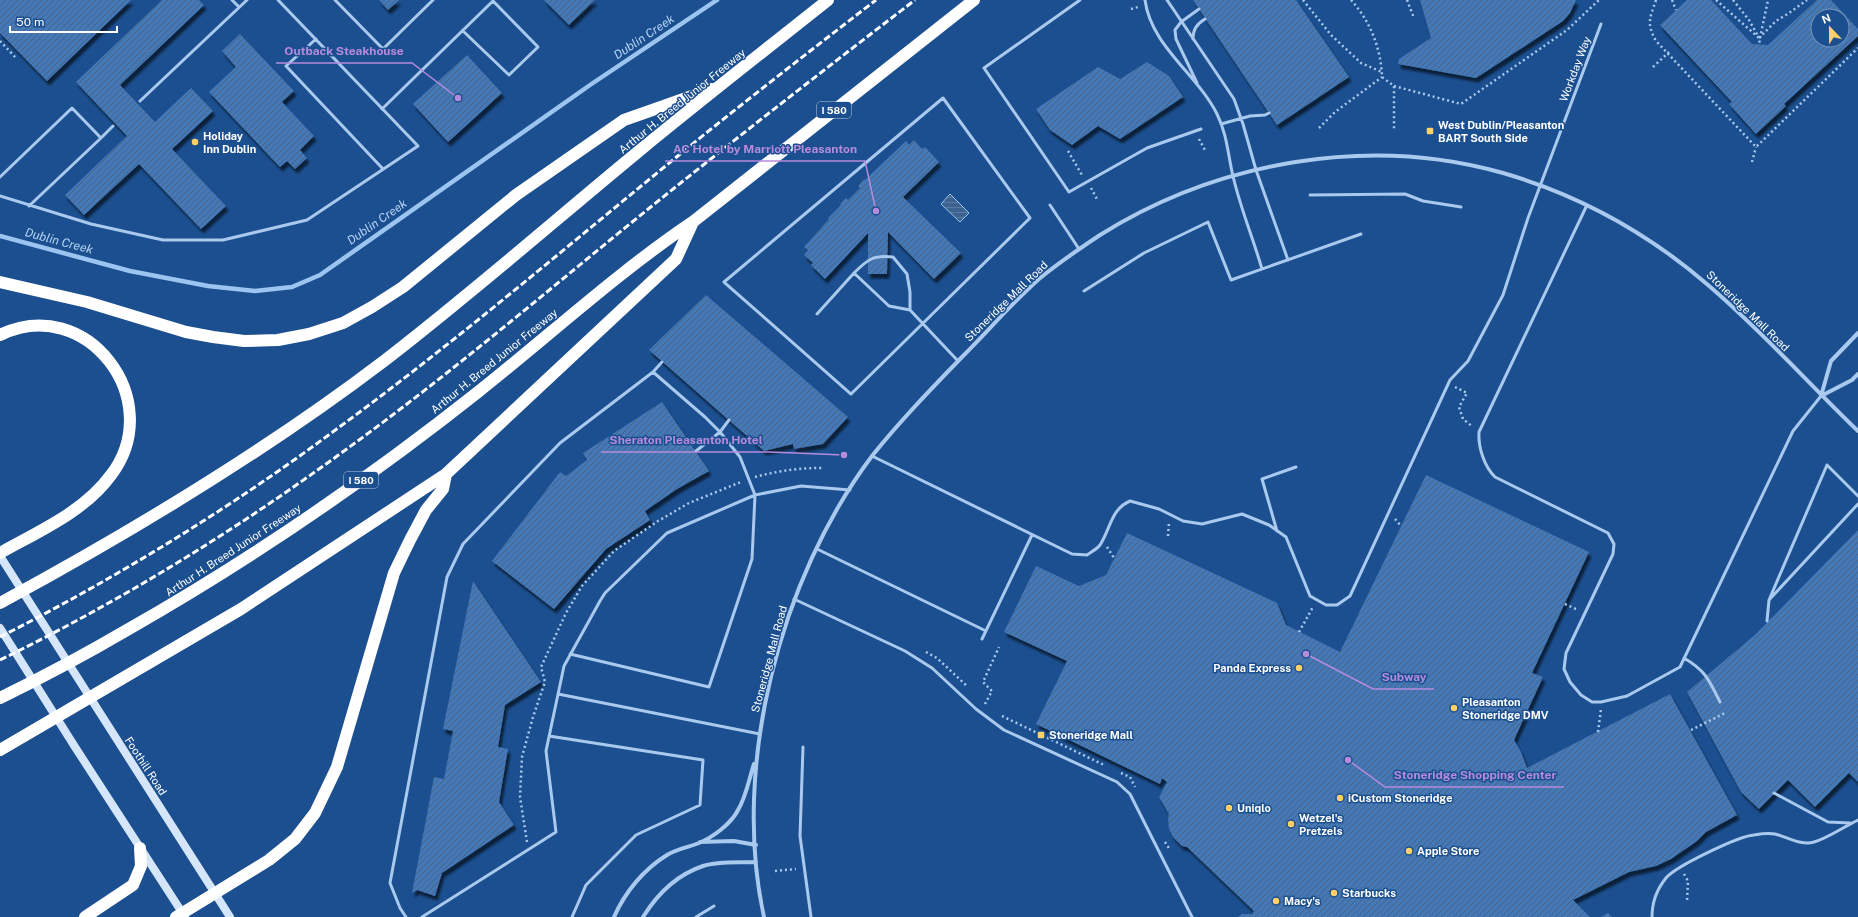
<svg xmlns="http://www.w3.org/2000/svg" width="1858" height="917" viewBox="0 0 1858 917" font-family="'Public Sans',sans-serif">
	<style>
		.water { fill: url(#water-rules); stroke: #9cc4f0 }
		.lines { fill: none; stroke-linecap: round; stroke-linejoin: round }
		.stream { stroke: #9cc4f0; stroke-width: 4.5 }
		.building { fill: url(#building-hatch); fill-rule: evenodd; filter: url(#shadow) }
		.path { stroke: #a9c9ee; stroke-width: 2.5; stroke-dasharray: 2 3; stroke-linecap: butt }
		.service { stroke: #a9c9ee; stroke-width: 3 }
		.minor { stroke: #a9c9ee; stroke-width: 4 }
		.secondary { stroke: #d6e6fa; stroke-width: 8 }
		.motorway { stroke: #fff; stroke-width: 12 }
		.rail { stroke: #fff; stroke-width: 3; stroke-dasharray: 7 3; stroke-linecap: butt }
		.poi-dot { fill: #ffd166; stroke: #1b4f8f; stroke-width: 1.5 }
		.labels { text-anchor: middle; stroke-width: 3; stroke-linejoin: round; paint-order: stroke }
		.shield { fill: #1b4f8f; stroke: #bbcadd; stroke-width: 1 }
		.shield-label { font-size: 10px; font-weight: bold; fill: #fff }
		.street-label { font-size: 11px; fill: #fff; stroke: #1b4f8f }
		.poi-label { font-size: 11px; font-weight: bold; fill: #fff; stroke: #1b4f8f; text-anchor: start }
		.water-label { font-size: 12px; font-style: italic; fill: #b5d3f5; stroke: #1b4f8f }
		.leader { fill: none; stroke: #b68bdc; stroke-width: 1.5 }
		.callout-dot { fill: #b68bdc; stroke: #1b4f8f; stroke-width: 1.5 }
		.callout-label { font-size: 12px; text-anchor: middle; font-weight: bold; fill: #b68bdc; stroke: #1b4f8f; stroke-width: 3; stroke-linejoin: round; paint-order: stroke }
	</style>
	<defs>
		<pattern id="water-rules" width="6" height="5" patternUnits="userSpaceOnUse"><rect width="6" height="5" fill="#3c6290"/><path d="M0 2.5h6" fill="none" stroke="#597aa1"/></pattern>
		<pattern id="building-hatch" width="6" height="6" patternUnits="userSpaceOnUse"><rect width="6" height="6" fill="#4478b7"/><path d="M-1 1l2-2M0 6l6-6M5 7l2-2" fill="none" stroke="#486282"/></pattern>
		<filter id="shadow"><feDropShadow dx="2.5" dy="4.5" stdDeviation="1" flood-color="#0009"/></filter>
	</defs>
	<rect width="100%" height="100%" fill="#1b4f8f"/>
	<path class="water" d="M950 194 969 213 960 222 941 204Z"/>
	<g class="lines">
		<path class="stream" d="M0 236 130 271 208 286 255 291 292 287 320 275 590 85 717 0"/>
	</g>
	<path class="building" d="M0 0H131L47 81 0 33Z
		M162 0H199L204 5 120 85 155 122 191 88 213 111 172 149 226 206 201 229 139 164 84 215 65 195 127 136 76 82Z
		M379 0H399L388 10Z
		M544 0H595L569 25Z
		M1193 0H1296L1349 77 1277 125Z
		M1420 0H1576L1570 13 1563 21 1476 78 1398 64 1399 59 1431 38Z
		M1687 0H1711L1752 44 1768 45 1817 0H1831L1858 29V36L1784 104 1786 106 1756 134 1729 104 1732 102 1660 25ZM1818 16H1842V40H1818Z
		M240 34 294 91 282 102 314 136 300 150 307 158 295 169 287 161 280 167 209 92 236 67 222 51Z
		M467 55 502 93 448 142 413 104Z
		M1147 62 1169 76 1183 97 1120 139 1098 126 1072 145 1050 130 1036 109 1098 67 1120 79Z
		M914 140 922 149 925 147 939 162 903 197 961 253 934 279 888 232 887 274H868V233L825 279 811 265 813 263 804 255 808 250 804 247 829 219 828 218 841 205 840 204 846 198 848 200 860 188 858 186 864 179 865 180 906 141 909 145Z
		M706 295 848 417 823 444 794 449 793 444 764 451 649 350Z
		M662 402 709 471 677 489 645 511 650 520 606 549 554 609 492 561 560 472 566 476 587 460 583 453Z
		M1426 475 1589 552 1532 673 1543 677 1514 740 1521 752 1527 768 1670 694 1737 815 1706 832 1697 841 1671 859 1656 866 1629 872 1573 900 1590 917H1238L1242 914H1252L1254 911 1187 847 1182 846 1173 837 1169 829 1168 818 1169 814 1159 797 1167 782 1162 778 1160 784 1036 724 1067 661 1004 632 1036 566 1079 586 1106 575 1127 533 1277 603 1286 625 1340 652Z
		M1858 530V782L1849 773 1815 807 1788 780 1759 809 1741 792 1687 692 1756 634Z
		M473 581 541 682 505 705 498 747 508 749 499 802 514 825 442 873 435 896 417 890 412 893 434 777 444 779 453 731 443 729Z
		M1608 913 1612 917H1601Z"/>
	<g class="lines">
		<path class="path" d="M1303 0 1331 35 1361 63 1382 72
			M1351 0C1370 21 1381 48 1382 77L1394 86V130
			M1407 0 1414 18
			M1656 0C1650 18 1646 23 1656 41L1756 147 1858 48
			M1672 0 1676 10
			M1716 0 1759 38 1760 45
			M1733 0 1749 20 1758 36
			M1131 9 1138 7
			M1759 38 1776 21 1789 13 1807 0
			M1760 38 1768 0
			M0 41 17 59
			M1653 67 1669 52
			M1394 86 1461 104 1567 30 1599 0
			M1319 128 1335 112 1382 77
			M1199 139 1205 150
			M1068 151 1082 175
			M1752 162 1756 147
			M1091 188 1098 201
			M1455 387 1467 393 1459 407 1463 419 1473 427
			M755 477C777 471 799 468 822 468
			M1395 519 1401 526
			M1168 536 1169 522
			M1107 547 1114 558
			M1565 604 1578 610
			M1299 632 1313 607
			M926 652 937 658 968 687
			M985 704 992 691 983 682 999 647
			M1002 716 1104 765
			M1691 730 1725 713
			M1598 732 1601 709
			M1121 773 1130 777 1135 787
			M527 842 520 797 522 757 533 717 545 682 541 667 566 613 582 586 614 551 658 521 689 503 741 482
			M1165 842 1170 850
			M775 871 796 869
			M1684 874 1688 881 1687 901"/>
		<path class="service" d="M232 0 239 7
			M335 0 383 49 433 0
			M1080 0 984 68 1069 192 1147 148 1201 129
			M1145 0C1151 46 1197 74 1217 114 1227 134 1228 155 1233 176 1240 207 1253 238 1262 269
			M1167 0 1234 99 1243 124 1256 170 1288 260
			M316 39 286 66 383 169
			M1193 39C1193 29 1197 24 1205 19
			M1197 83 1176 39 1175 30 1181 22 1199 9
			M943 98 1030 218 851 394 724 282Z
			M140 101 247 0
			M382 109 493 1 538 47 509 75 463 31
			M1221 124 1250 116 1265 115 1269 113
			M101 138 113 126
			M0 177 72 108 101 138 29 206
			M1310 195 1405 194 1423 201 1461 207
			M0 196 91 224 163 240H223L307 220 418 146 278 0
			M1050 205 1079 249
			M1587 205 1479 432C1478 447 1484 466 1495 477L1608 533 1614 544 1613 554 1566 653 1564 669 1570 682 1581 695 1592 702H1601L1627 696 1680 667 1793 431 1821 396
			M1084 291 1144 253 1208 222 1231 280 1361 234
			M910 310 889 306 854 273C868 259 873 255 893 257L907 274 910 292V310L958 361
			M817 314 854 273
			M662 362 653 372 705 417 720 432 740 457 755 495 801 486 850 490
			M696 451 720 432 729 420
			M872 456 1072 554 1087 555C1091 552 1097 549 1100 545 1110 530 1111 509 1130 501L1159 509 1183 521 1202 524 1242 514 1269 525 1286 537 1310 596 1326 605H1337L1350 596 1450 380 1468 361 1503 295 1528 218 1601 24
			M1277 531 1262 479 1296 467
			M817 549 986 631
			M794 599 905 651 932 668 976 709 1004 730 1117 782 1130 794 1192 917
			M1769 600 1827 465 1858 496
			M1767 621 1769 600 1858 504
			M982 639 1032 535
			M1684 658C1706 671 1709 680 1720 702
			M558 694 760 734
			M549 736 703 760 700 805 636 835 586 885 572 917
			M803 747 800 836 811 917
			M1774 793 1828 822 1850 823
			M406 917 400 908 390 883 447 577 463 544 560 443 653 372
			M422 917 556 832 546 751 564 666 600 601 605 593 667 533 755 495 752 559 709 687 570 654
			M696 917 714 906
			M1652 917C1652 902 1657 889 1666 878 1676 866 1739 836 1754 835 1760 834 1769 833 1775 834 1788 837 1801 846 1814 842 1828 838 1845 826 1858 820"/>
		<path class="minor" d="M1821 396 1831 361 1858 333
			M1821 396 1852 380 1858 374
			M700 842 734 841 756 845
			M614 917C625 892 644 869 667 855 676 849 689 847 699 843 713 837 731 824 738 810 746 797 749 779 754 764
			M643 917C658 893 676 875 703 866 719 861 740 863 756 862
			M764 917C731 767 780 578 872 456 900 421 931 389 962 357 988 331 1012 303 1039 279 1058 263 1079 249 1100 235 1218 161 1369 135 1503 173 1579 195 1649 234 1708 285 1761 330 1808 383 1858 431"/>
		<path class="secondary" d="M0 556 230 917
			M0 628 75 747 185 917"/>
		<path class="motorway" d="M0 282 87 302 186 332 213 337 244 341 278 340 309 334 343 323 372 307 403 287 516 195 624 120 712 89
			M0 335C86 293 168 400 111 475 84 512 39 531 0 553
			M0 603C133 531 263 453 384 361 471 294 554 221 639 151 701 100 765 50 828 0
			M0 698C43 677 86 654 127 630 250 560 367 480 478 392 550 335 618 272 694 221L974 0
			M0 750 241 609 446 474 676 259 693 222
			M85 917 133 885 141 866 140 848
			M176 917 269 860 295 839 315 813 337 767 394 573 410 540 426 510 443 489 446 474"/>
		<path class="rail" d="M0 637C116 578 229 509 334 431 453 344 565 248 679 155 744 102 810 51 876 0
			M0 660C121 601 236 530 344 451 449 375 547 291 647 210 735 139 825 69 915 0"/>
	</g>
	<g class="poi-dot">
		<rect x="1426" y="127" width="8" height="8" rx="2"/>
		<circle cx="195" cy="142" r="4"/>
		<circle cx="1299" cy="668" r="4"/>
		<circle cx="1454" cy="708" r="4"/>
		<rect x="1037" y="731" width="8" height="8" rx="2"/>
		<circle cx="1340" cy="798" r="4"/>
		<circle cx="1229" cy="808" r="4"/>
		<circle cx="1291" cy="824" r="4"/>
		<circle cx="1409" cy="851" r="4"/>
		<circle cx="1334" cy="893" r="4"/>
		<circle cx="1276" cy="901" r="4"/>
	</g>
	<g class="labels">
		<g class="shield">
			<rect x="817" y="102" width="34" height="16" rx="3"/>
			<rect x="344" y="472" width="34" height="16" rx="3"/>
		</g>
		<g class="shield-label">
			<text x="834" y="114">I 580</text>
			<text x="361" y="484">I 580</text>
		</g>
		<g class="street-label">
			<text transform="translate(1575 69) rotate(-69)" y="4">Workday Way</text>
			<text transform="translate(682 101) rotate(-39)" y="4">Arthur H. Breed Junior Freeway</text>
			<text transform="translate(1006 301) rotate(-44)" y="4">Stoneridge Mall Road</text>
			<text transform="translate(1748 311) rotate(44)" y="4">Stoneridge Mall Road</text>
			<text transform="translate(494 361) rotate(-39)" y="4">Arthur H. Breed Junior Freeway</text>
			<text transform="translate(233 550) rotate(-33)" y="4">Arthur H. Breed Junior Freeway</text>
			<text transform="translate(769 659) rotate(-75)" y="4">Stoneridge Mall Road</text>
			<text transform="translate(146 766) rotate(57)" y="4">Foothill Road</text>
		</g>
		<g class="poi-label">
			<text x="1438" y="129">West Dublin/Pleasanton<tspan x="1438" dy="13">BART South Side</tspan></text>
			<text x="203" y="140">Holiday<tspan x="203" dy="13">Inn Dublin</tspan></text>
			<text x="1291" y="672" text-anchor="end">Panda Express</text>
			<text x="1462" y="706">Pleasanton<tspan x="1462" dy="13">Stoneridge DMV</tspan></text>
			<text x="1049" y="739">Stoneridge Mall</text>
			<text x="1348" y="802">iCustom Stoneridge</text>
			<text x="1237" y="812">Uniqlo</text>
			<text x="1299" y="822">Wetzel's<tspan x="1299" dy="13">Pretzels</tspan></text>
			<text x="1417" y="855">Apple Store</text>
			<text x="1342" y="897">Starbucks</text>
			<text x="1284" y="905">Macy's</text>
		</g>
		<g class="water-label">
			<text transform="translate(644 37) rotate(-34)" y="4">Dublin Creek</text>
			<text transform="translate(377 222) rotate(-35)" y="4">Dublin Creek</text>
			<text transform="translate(59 241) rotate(15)" y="4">Dublin Creek</text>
		</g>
	</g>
	<path class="leader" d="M458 98L412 63H276M876 211L865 161H665M844 455L770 452H601M1306 654L1373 689H1434M1348 760L1385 787H1564"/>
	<g class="callout-dot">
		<circle cx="458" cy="98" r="4"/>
		<circle cx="876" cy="211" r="4"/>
		<circle cx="844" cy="455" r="4"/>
		<circle cx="1306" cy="654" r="4"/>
		<circle cx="1348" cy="760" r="4"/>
	</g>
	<g class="callout-label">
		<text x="344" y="55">Outback Steakhouse</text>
		<text x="765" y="153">AC Hotel by Marriott Pleasanton</text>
		<text x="686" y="444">Sheraton Pleasanton Hotel</text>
		<text x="1404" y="681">Subway</text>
		<text x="1475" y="779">Stoneridge Shopping Center</text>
	</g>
	<g transform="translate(1830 28) rotate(338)"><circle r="19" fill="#1b4f8f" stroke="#7695bc"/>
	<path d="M0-3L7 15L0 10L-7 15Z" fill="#ffd166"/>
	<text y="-6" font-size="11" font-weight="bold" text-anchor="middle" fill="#ffffff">N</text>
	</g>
	<path d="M10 26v6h107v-6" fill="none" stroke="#ffffff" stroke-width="2"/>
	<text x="16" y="26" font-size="12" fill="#ffffff" stroke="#1b4f8f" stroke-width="3" paint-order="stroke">50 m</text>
</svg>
